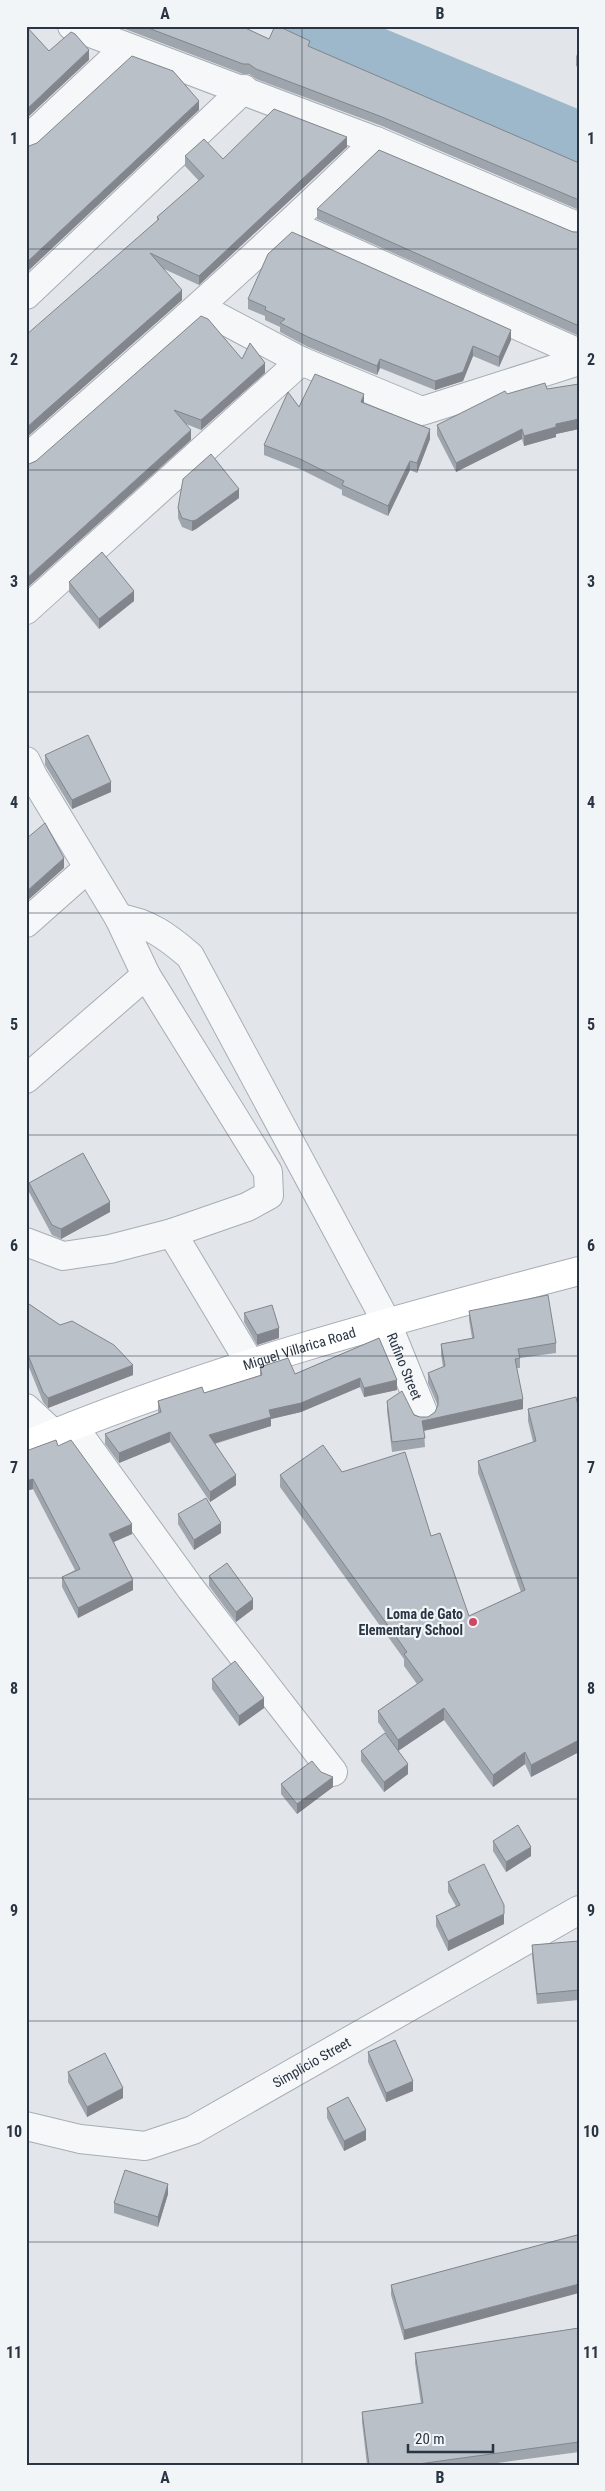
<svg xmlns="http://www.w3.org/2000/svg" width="605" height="2491" viewBox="0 0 605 2491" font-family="'Roboto Condensed',sans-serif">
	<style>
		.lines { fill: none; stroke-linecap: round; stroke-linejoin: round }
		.river { stroke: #9db7cb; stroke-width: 51 }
		.minor-casing { stroke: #a7adb5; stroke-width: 30 }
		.secondary-casing { stroke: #a7adb5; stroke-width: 30 }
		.minor { stroke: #f5f7f9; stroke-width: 28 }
		.secondary { stroke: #fff; stroke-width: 28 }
		.wall { fill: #9fa5ac }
		.shaded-wall { fill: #82868c }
		.building { fill: #b9c0c8; stroke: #82868c }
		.grid { fill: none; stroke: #2a3543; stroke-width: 1; stroke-opacity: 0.55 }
		.poi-dot { fill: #d14665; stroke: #f2f5f8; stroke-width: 2 }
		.labels { text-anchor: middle; stroke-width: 4.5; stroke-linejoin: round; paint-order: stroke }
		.street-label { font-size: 14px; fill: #2a3543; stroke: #f2f5f8 }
		.poi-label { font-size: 14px; font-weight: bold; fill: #2a3543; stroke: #f2f5f8; text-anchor: end }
		.neatline { fill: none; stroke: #2a3543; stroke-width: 2 }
		.grid-label { font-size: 16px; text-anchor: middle; font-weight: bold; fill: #2a3543 }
	</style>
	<rect width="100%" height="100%" fill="#e2e6eb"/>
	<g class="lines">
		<path class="river" d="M312 26 579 137"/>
		<defs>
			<g id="minor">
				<path d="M72 26 376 141 579 227"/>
				<path d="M26 141 125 48"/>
				<path d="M290 224 579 353"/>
				<path d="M26 295 244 89"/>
				<path d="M199 307 301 361 422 411 579 361"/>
				<path d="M26 459C145 355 263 251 376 141"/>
				<path d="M26 610 301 361"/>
				<path d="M26 761 33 776 119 918 146 975 268 1172 269 1195 247 1207 172 1233 110 1249 63 1256 26 1242"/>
				<path id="s1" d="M119 918C148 922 168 937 190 956L386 1321 423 1412"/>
				<path d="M26 923 88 868"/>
				<path d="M26 1079 146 975"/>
				<path d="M172 1233 250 1363"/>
				<path d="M26 1408 54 1434"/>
				<path d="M73 1426 191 1589 333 1772"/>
				<path id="s2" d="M26 2126 80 2139 145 2146 193 2130 579 1910"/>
			</g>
			<g id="secondary">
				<path id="s3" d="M26 1445C205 1370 392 1320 579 1271"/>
			</g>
		</defs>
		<use href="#minor" class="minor-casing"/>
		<use href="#secondary" class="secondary-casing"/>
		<use href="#minor" class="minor"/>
		<use href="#secondary" class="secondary"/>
	</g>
	<path class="wall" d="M117 26H241L269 39 310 47 579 163V210L382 126 256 79 249 74H243Z
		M579 52V68L576 66V56Z
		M347 147 199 285 164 269 182 300 26 438 157 221V217L199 181 185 166V156L223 159Z
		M317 209 579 232V336L317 219Z
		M248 299 511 340 499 367 473 356 463 381 435 390 380 368 377 375 308 347 280 332V327L265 320V316L248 309Z
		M242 359 265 373 201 430 186 424 191 440 29 464Z
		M579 384V429L556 434V437L524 446 522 439 456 472 437 435V425L507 394 547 389Z
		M364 403 430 439 417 473 410 470 388 516 342 495V490L300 469 264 455V445L299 407Z
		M239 498 196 529 192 531 182 527 178 518V508Z
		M69 582 134 601 99 629 69 592Z
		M45 755 111 792 72 809 45 765Z
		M29 1183 110 1212 61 1239 52 1235 29 1192Z
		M26 1302 133 1375 48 1408 43 1402 26 1360Z
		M469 1311 556 1343V1353L520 1358V1368H516L523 1409 424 1431 425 1447 392 1452 387 1411V1401L420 1417H428L435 1412 438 1406 428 1383V1373L443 1367 441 1354V1344L472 1338 469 1320Z
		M244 1313 279 1338 257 1345 244 1322Z
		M379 1338 397 1390 364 1397 360 1387 301 1412 271 1419V1426L215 1444 236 1485 210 1502 170 1442 119 1463 105 1444V1434L158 1413V1401L204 1393 260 1376V1367L295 1374Z
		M528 1409H579V1752L531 1777 525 1764 493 1787 444 1720 398 1751 408 1774 384 1792 361 1761V1751L393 1744 378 1722V1711L417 1684 404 1666V1659L280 1487V1475L342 1472 431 1536 469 1616 521 1592 478 1473V1461L533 1442 528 1421Z
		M58 1446 132 1534 114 1542 133 1590 78 1618 62 1587V1577L75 1570 33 1489 26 1491V1451Z
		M178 1514 221 1533 194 1550 178 1524Z
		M209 1576 253 1609 236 1622 209 1586Z
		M212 1679 264 1708 239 1726 212 1689Z
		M281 1784 333 1787 297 1814 281 1794Z
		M493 1841 531 1856 506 1872 493 1851Z
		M448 1882 504 1924 448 1951 436 1926V1916L456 1906 448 1892Z
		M579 1941V2000L537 2004 532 1955V1945Z
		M368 2052 413 2091 386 2102 368 2062Z
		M68 2072 123 2098 87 2117 68 2082Z
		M327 2108 366 2140 344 2151 327 2118Z
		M168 2194 158 2227 114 2213V2203Z
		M577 2235 404 2340 391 2295V2285Z
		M579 2328V2452L483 2465H367L362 2422V2412L421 2404 415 2363V2353Z"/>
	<path class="shaded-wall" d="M89 50V60L26 119V110Z
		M199 101V110L26 273V263Z
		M347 137V147L199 285V276Z
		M182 290V300L26 438V428Z
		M511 330V340L499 367V357Z
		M473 346V356L463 381 435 390V381Z
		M380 359V368L377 375V366Z
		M265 363V373L201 430V420Z
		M364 394V404L361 402Z
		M579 419V429L556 434V437L524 446V436L556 424Z
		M430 429V439L417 473V463Z
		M522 429V439L456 472V463Z
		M191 430V440L26 589V579Z
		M410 461V470L388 516V506Z
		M239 489V498L196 529 192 531V521Z
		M134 591V601L99 629V619Z
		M111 782V792L72 809V800Z
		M64 858V868L26 902V892Z
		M110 1202V1212L61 1239V1229Z
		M279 1328V1338L257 1345V1335Z
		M133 1365V1375L48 1408V1398Z
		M360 1378V1387L301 1412 271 1419V1426L209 1445V1435L269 1410Z
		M397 1380V1390L364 1397V1388Z
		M523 1399V1409L422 1431V1421Z
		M170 1432V1442L119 1463V1453Z
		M236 1475V1485L210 1502V1492Z
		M33 1479V1489L26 1491V1481Z
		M221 1523V1533L194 1550V1540Z
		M132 1524V1534L109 1544V1534Z
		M133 1580V1590L78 1618V1608Z
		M253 1599V1609L236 1622V1612Z
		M264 1698V1708L239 1726V1716Z
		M444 1708V1720L398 1751V1740Z
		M579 1740V1752L531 1777V1765Z
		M525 1752V1764L493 1787V1775Z
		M408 1764V1774L384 1792V1782Z
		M333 1777V1787L297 1814V1804Z
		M531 1847V1856L506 1872V1862Z
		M504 1914V1924L448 1951V1941Z
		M413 2081V2091L386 2102V2093Z
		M123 2088V2098L87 2117V2107Z
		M366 2130V2140L344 2151V2141Z
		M168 2184V2194L158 2227V2217Z
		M579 2284V2293L404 2340V2330Z"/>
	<path class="building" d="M26 26 49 51 71 32 75 34 89 50 26 110Z
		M143 26H241L269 39 275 26H278L310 41 308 46 579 163V200L382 117 256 69 249 64H243Z
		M132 56 173 71 199 101 26 263V146H29L37 143Z
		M274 109 347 137 199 276 150 253 182 290 26 428V335L159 219 157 217 204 176 185 156 204 139 223 159Z
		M379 150 573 232H579V326L317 209Z
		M292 232 511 330 499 357 473 346 463 372 435 381 380 359 377 366 308 337 280 323 285 319 265 310 266 307 248 299 268 254Z
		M201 316 208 319 242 359 250 343 265 363 201 420 174 410 191 430 26 579V464H29L36 461Z
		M315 374 364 394 361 402 430 429 417 463 410 461 388 506 342 485 344 481 300 459 264 445 288 392 299 407Z
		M545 383 547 389 579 384V419L556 424V427L524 436 522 429 456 463 437 425 505 391 507 394Z
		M211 454 239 489 196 520 192 521 182 518 178 508 183 479Z
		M102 552 134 591 99 619 69 582Z
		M88 735 111 782 72 800 45 755Z
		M45 823 64 858 26 892V839Z
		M83 1153 110 1202 61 1229 52 1225 29 1183Z
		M548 1295 556 1343 518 1349 520 1358 515 1359 523 1399 422 1421 425 1438 392 1442 387 1401 402 1391 414 1415 420 1417H428L435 1412 438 1405V1397L428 1373 445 1366 441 1344 474 1338 469 1311Z
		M26 1302 60 1325 72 1321 114 1345 133 1365 48 1398 43 1392 26 1350Z
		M272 1305 279 1328 257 1335 244 1313Z
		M379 1338 397 1380 364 1388 360 1378 301 1403 269 1410 271 1417 209 1435 236 1475 210 1492 170 1432 119 1453 105 1434 161 1412 158 1401 202 1387 204 1393 262 1375 260 1367 288 1358 295 1374Z
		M576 1397 579 1409V1740L531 1765 525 1752 493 1775 444 1708 398 1740 378 1711 423 1680 404 1654 407 1652 280 1475 323 1445 342 1472 405 1452 431 1536 440 1533 469 1616 525 1590 478 1461 536 1441 528 1409Z
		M56 1440 58 1446 71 1440 132 1524 109 1534 133 1580 78 1608 62 1577 80 1569 33 1479 26 1481V1451Z
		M206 1498 221 1523 194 1540 178 1514Z
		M227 1563 253 1599 236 1612 209 1576Z
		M235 1661 264 1698 239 1716 212 1679Z
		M385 1733 408 1764 384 1782 361 1751Z
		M312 1761 321 1772 333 1777 297 1804 281 1784Z
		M518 1825 531 1847 506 1862 493 1841Z
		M484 1864 504 1905V1914L448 1941 436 1916 460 1905 448 1882Z
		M579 1941V1990L537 1994 532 1945Z
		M395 2040 413 2081 386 2093 368 2052Z
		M105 2053 123 2088 87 2107 68 2072Z
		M348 2097 366 2130 344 2141 327 2108Z
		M125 2170 168 2184 158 2217 114 2203Z
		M577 2235 579 2240V2284L404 2330 391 2285Z
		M579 2328V2442L411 2465H369L362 2412 423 2403 415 2353Z"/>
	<path class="grid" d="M302 26V2465M26 249H579M26 470H579M26 692H579M26 913H579M26 1135H579M26 1356H579M26 1578H579M26 1799H579M26 2021H579M26 2242H579"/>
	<circle class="poi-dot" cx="473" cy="1622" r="5"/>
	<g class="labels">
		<g class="street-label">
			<text dy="5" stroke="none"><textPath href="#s3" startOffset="290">Miguel Villarica Road</textPath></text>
			<text dy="5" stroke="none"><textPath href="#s1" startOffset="545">Rufino Street</textPath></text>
			<text dy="5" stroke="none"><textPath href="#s2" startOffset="308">Simplicio Street</textPath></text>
		</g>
		<g class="poi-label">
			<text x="463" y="1619">Loma de Gato<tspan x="463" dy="16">Elementary School</tspan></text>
		</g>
	</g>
	<rect width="605" height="2491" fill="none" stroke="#f2f5f8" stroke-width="55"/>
	<path d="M408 2444v8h85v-8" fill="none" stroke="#2a3543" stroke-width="2.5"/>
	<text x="415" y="2444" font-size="15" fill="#2a3543" stroke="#f2f5f8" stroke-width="4" paint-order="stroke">20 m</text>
	<rect x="28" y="28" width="550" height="2436" class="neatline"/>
	<g class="grid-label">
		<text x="165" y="19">A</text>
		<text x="440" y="19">B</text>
		<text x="14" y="144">1</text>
		<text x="591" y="144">1</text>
		<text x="14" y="365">2</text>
		<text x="591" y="365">2</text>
		<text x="14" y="587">3</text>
		<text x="591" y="587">3</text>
		<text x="14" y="808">4</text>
		<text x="591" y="808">4</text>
		<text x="14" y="1030">5</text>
		<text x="591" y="1030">5</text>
		<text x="14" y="1251">6</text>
		<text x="591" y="1251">6</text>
		<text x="14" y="1473">7</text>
		<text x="591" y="1473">7</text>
		<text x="14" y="1694">8</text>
		<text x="591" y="1694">8</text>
		<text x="14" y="1916">9</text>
		<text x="591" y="1916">9</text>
		<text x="14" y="2137">10</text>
		<text x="591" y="2137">10</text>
		<text x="14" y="2358">11</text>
		<text x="591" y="2358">11</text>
		<text x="165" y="2483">A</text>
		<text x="440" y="2483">B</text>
	</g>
</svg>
